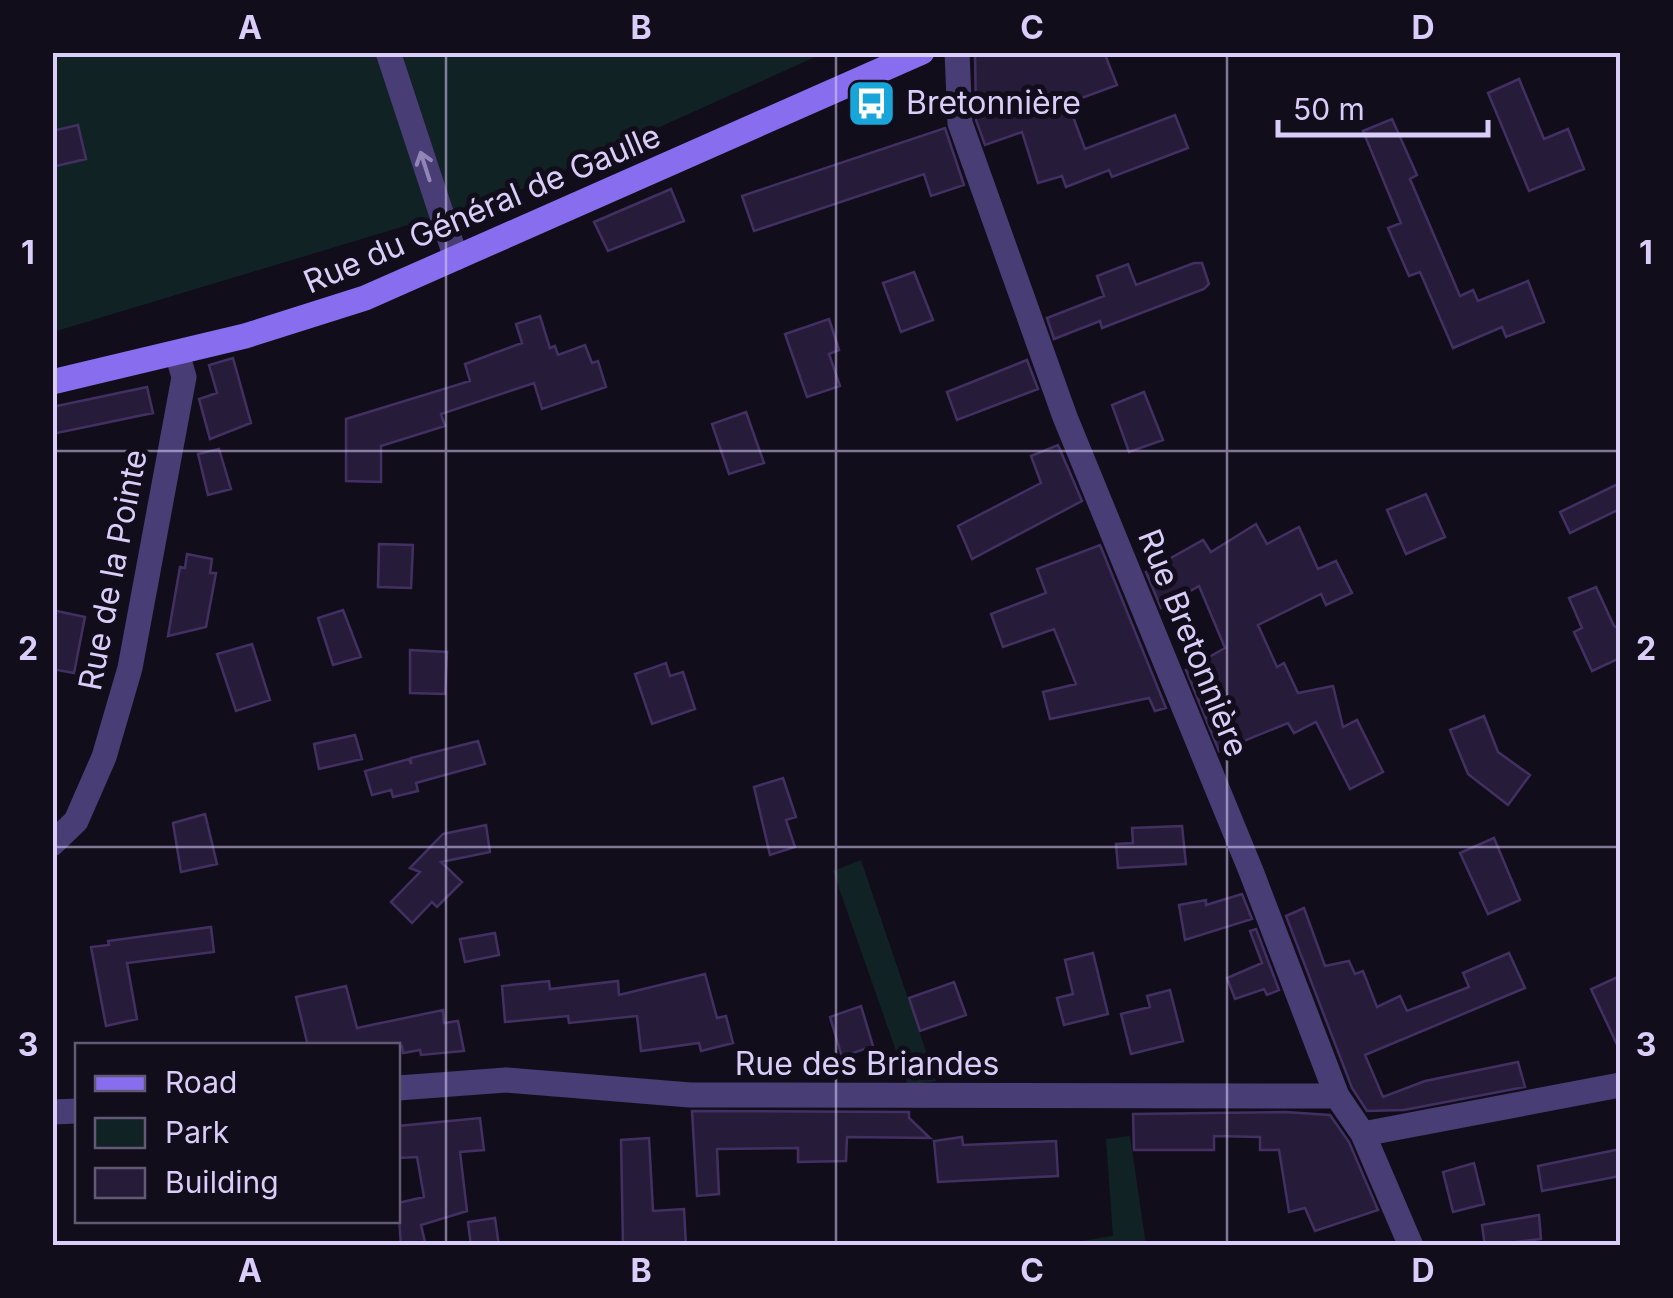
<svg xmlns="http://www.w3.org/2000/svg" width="1673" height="1298" viewBox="0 0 1673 1298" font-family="Inter,sans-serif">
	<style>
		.green { fill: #112224 }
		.building { fill: #271b3a; stroke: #433063; stroke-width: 2.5 }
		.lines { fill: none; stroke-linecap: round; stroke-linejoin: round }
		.street { stroke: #493d75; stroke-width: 25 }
		.secondary { stroke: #886eef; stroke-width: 25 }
		.oneway { stroke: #9285b7 }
		.grid { fill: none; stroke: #dacdf9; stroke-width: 2.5; stroke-opacity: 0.55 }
		.labels { text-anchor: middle; stroke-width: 10; stroke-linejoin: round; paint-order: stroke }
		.poi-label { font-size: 32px; fill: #dacdf9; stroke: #120d1b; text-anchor: start }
		.street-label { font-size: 32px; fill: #dacdf9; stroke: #120d1b }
		.neatline { fill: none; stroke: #dacdf9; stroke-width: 4 }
		.grid-label { font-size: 32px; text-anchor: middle; font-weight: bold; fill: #dacdf9 }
	</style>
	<rect width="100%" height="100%" fill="#120d1b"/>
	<path class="green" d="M53 53H824L511 194 53 332Z
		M861 860 936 1081 908 1085 833 871Z
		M1130 1136 1146 1245H1056L1113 1236 1106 1139Z"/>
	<path class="building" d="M975 52H1104L1117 85 1068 103 1085 149 1175 115 1188 148 1112 177 1109 170 1066 187 1062 176 1038 183 1022 132 985 145 976 120Z
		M1519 79 1544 139 1568 129 1584 169 1529 191 1488 93Z
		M1392 119 1417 175 1410 179 1460 296 1473 290 1478 301 1528 281 1544 322 1506 337 1502 327 1453 348 1420 272 1409 276 1388 228 1401 223 1363 131Z
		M78 125 86 159 52 167V131Z
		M945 128 964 185 931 196 924 174 754 231 742 196Z
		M671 189 684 221 608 251 594 222Z
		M1194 263H1202L1209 284 1204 289 1102 328 1100 321 1054 339 1047 318 1104 296 1097 276 1128 264 1136 285Z
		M914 272 933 320 901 332 883 283Z
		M540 316 550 348 555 346 558 355 585 345 592 363 598 361 606 387 542 409 534 383 441 414 445 426 381 446V482L346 481V419L470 381 465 364 522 343 516 324Z
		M829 319 839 350 829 354 840 386 807 397 785 334Z
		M233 358 251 423 210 439 199 399 217 393 209 365Z
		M1027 360 1038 389 957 420 947 392Z
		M147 387 153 413 52 434V407Z
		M1144 392 1163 440 1129 452 1112 405Z
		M746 412 764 463 729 474 712 424Z
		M1058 445 1082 501 972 559 958 526 1041 483 1031 456Z
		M219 449 231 489 208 495 198 454Z
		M1620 483V509L1570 533 1560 512Z
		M1426 494 1445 537 1406 554 1387 510Z
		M1256 524 1267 544 1299 527 1318 569 1336 561 1352 593 1326 605 1321 594 1258 625 1277 667 1284 663 1298 693 1333 686 1343 727 1357 720 1383 772 1350 789 1316 722 1294 733 1288 723 1219 751 1186 670 1225 648 1199 586 1161 608 1146 572 1203 540 1211 552Z
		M379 544 413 545 411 588 378 587Z
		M1100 545 1166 708 1155 711 1149 698 1050 719 1043 692 1076 684 1054 629 1003 647 991 614 1046 593 1037 569Z
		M187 554 212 559 210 573H216L206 627 168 636 180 567 185 568Z
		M1596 587 1614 626 1620 629V658L1592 671 1574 632 1582 628 1569 598Z
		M52 610 85 617 74 673 52 669Z
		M343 610 361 657 333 665 318 618Z
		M252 644 270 700 236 711 217 654Z
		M410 650 447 652 445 694 410 693Z
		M666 663 670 676 683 672 695 709 652 724 635 674Z
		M1484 716 1498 752 1530 775 1508 805 1468 774 1450 730Z
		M355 735 362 759 319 769 314 744Z
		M478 741 485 764 416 783 418 791 393 797 391 790 372 795 365 771 409 759 411 764V758Z
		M783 778 796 817 786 820 795 847 770 855 754 787Z
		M205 814 217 864 181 872 173 823Z
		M486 825 490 852 441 862 462 882 437 907 432 902 412 923 391 902 420 872 410 868 443 834Z
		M1182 826 1186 864 1118 868 1116 844 1133 843 1132 828Z
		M1494 838 1520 900 1488 914 1460 853Z
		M1242 894 1252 919 1185 940 1179 905 1206 900V905Z
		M1304 908 1325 966 1349 961 1355 974 1363 971 1377 1007 1400 996 1407 1011 1469 987 1463 973 1509 953 1525 988 1365 1055 1383 1097 1425 1081 1518 1062 1525 1087 1404 1110 1367 1111 1352 1088 1286 916Z
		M211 927 214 952 127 963 137 1019 106 1026 91 947 109 945 108 941Z
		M1256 929 1279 990 1267 995 1264 989 1235 999 1227 978 1262 963 1250 931Z
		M495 933 499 955 465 962 460 939Z
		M1093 953 1108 1014 1064 1025 1057 998 1073 994 1065 960Z
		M705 974 717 1018 726 1016 733 1043 701 1051 699 1043 641 1051 637 1016 569 1023 568 1016 505 1022 502 986 549 981 550 989 618 981 619 995Z
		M1620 976V1051L1591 989Z
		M954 982 966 1015 920 1031 909 998Z
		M346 986 357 1028 443 1010 444 1023 458 1021 464 1051 421 1055 420 1050 403 1053 402 1046H308L296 997Z
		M1170 990 1183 1041 1131 1054 1121 1014 1150 1007 1147 996Z
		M861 1006 873 1046 842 1057 830 1017Z
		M692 1111 909 1112V1118L930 1138 847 1137 846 1161 798 1162V1148L717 1149 719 1194 697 1196Z
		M1285 1112 1330 1115 1349 1142 1378 1210 1315 1231 1305 1208 1289 1212 1279 1150H1260V1137L1214 1136V1150H1134L1133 1114Z
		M480 1118 484 1150 460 1152 467 1211 421 1225 426 1246H401L398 1203 424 1197 417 1157 398 1158V1126Z
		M962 1137 963 1145 1056 1141 1058 1176 938 1182 934 1141Z
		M649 1138 653 1211 684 1209 686 1246H623L621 1140Z
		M1620 1149V1176L1542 1191 1538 1166Z
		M1474 1163 1484 1204 1453 1212 1443 1172Z
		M1539 1215 1541 1239 1485 1246 1482 1225Z
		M495 1218 499 1246H471L468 1222Z"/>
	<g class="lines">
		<path class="street" d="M388 52 456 258
			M957 52 960 123 1065 417 1251 871 1337 1096 1363 1134 1411 1246
			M52 844 76 821 104 757 130 668 184 377 177 353
			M398 1088 506 1080 690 1095 1337 1096
			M52 1112 78 1111
			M1363 1134 1620 1085"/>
		<path class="secondary" d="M52 382 245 336 365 298 922 52"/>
	</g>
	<defs><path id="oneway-shaft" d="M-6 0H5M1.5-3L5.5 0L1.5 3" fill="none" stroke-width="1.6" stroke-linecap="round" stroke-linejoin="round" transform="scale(2.5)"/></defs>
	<use class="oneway" href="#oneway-shaft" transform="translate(425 166) rotate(-108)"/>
	<path class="grid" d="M446 52V1246M836 52V1246M1227 52V1246M52 451H1620M52 847H1620"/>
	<defs>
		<symbol id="bus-square" viewBox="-11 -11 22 22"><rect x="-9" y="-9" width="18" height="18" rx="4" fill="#18a5da" stroke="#120d1b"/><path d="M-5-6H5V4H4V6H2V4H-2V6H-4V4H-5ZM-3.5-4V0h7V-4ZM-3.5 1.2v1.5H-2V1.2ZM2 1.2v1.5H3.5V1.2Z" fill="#fff"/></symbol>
	</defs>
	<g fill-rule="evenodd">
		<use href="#bus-square" x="844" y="76" width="55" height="55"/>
	</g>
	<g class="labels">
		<g class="poi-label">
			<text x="906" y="114">Bretonnière</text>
		</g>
		<g class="street-label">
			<text transform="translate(482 209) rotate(-23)" y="11">Rue du Général de Gaulle</text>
			<text transform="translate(113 570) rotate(-79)" y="11">Rue de la Pointe</text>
			<text transform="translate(1193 643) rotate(68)" y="11">Rue Bretonnière</text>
			<text x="867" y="1075">Rue des Briandes</text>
		</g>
	</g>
	<rect width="1673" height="1298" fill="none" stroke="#120d1b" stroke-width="110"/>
	<rect x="75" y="1043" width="325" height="180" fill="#120d1b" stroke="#625a74" stroke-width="2.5"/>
	<rect x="95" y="1076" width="50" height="15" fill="#886eef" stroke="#625a74" stroke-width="2.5"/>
	<text x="165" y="1093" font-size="30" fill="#dacdf9">Road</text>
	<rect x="95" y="1118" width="50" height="30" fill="#112224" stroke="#625a74" stroke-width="2.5"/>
	<text x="165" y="1143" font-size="30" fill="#dacdf9">Park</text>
	<rect x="95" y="1168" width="50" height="30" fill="#271b3a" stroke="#625a74" stroke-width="2.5"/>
	<text x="165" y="1193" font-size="30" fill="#dacdf9">Building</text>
	<path d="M1278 120v15h210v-15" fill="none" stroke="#dacdf9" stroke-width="5"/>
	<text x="1293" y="120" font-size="30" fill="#dacdf9" stroke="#120d1b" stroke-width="8" paint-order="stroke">50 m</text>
	<rect x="55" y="55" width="1563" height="1188" class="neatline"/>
	<g class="grid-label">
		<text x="250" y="39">A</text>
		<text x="641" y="39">B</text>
		<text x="1032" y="39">C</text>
		<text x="1423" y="39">D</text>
		<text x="28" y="264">1</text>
		<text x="1646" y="264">1</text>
		<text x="28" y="660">2</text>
		<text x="1646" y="660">2</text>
		<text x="28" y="1056">3</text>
		<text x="1646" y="1056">3</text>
		<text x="250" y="1282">A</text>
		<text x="641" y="1282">B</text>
		<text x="1032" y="1282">C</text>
		<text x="1423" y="1282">D</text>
	</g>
</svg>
